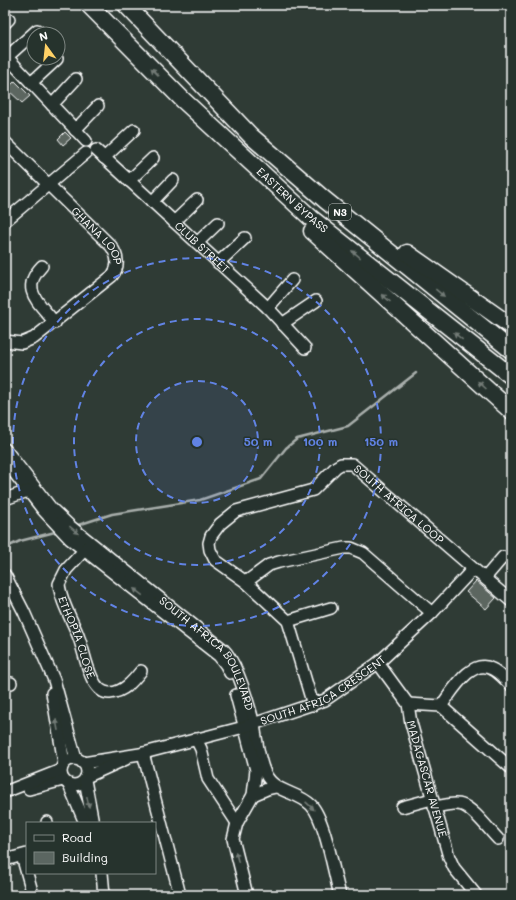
<svg xmlns="http://www.w3.org/2000/svg" width="516" height="900" viewBox="0 0 516 900" font-family="Mali,sans-serif">
	<style>
		.lines { fill: none; stroke-linecap: round; stroke-linejoin: round }
		.stream { stroke: #a9afac; stroke-width: 2.5 }
		.building { fill: #5b6661; stroke: #fff }
		.minor-casing { stroke: #fff; stroke-width: 14 }
		.highway-casing { stroke: #fff; stroke-width: 19 }
		.minor { stroke: #26332d; stroke-width: 11 }
		.highway { stroke: #26332d; stroke-width: 16 }
		.oneway { fill: #727a76 }
		.ring { fill: none; stroke: #6183e4; stroke-width: 2; stroke-dasharray: 7 5 }
		.labels { text-anchor: middle; stroke-width: 3; stroke-linejoin: round; paint-order: stroke }
		.shield { fill: #26332d; stroke: #bec2c0; stroke-width: 1 }
		.shield-label { font-size: 10px; font-weight: bold; fill: #fff }
		.street-label { font-size: 11px; fill: #fff; stroke: #26332d }
		.centre { fill: #6183e4; stroke: #26332d; stroke-width: 2 }
		.ring-label { font-size: 12px; text-anchor: middle; font-weight: bold; fill: #6183e4; stroke: #26332d; stroke-width: 3; stroke-linejoin: round; paint-order: stroke }
	</style>
	<rect width="100%" height="100%" fill="#2f3b35"/>
	<filter id="ink" filterUnits="userSpaceOnUse"><feTurbulence type="fractalNoise" baseFrequency=".025" numOctaves="2"/><feDisplacementMap in="SourceGraphic" scale="8" xChannelSelector="R" yChannelSelector="G"/><feConvolveMatrix kernelMatrix="1 2 1 2 8 2 1 2 1" color-interpolation-filters="sRGB"/></filter>
	<g filter="url(#ink)">
		<g class="lines">
			<path class="stream" d="M75 526 112 514 200 500 261 479 286 448 297 439 348 426 416 373
				M5 548 20 541 59 531"/>
		</g>
		<path class="building" d="M15 81 30 96 22 103 7 89Z
			M65 132 71 138 63 145 58 139Z
			M476 581 496 598 486 609 466 592Z"/>
		<g class="lines">
			<defs>
				<g id="minor">
					<path d="M5 23 9 19"/>
					<path d="M5 55 86 141"/>
					<path d="M7 57 37 30"/>
					<path d="M31 83 57 59"/>
					<path d="M52 105 76 79"/>
					<path d="M75 130 98 106"/>
					<path id="s1" d="M5 142 111 246C118 256 120 266 112 276L34 338 22 343 5 341"/>
					<path id="s2" d="M96 150 268 308 305 348"/>
					<path d="M104 158 134 130"/>
					<path d="M129 181 153 158"/>
					<path d="M152 202 173 180"/>
					<path d="M5 221 86 153"/>
					<path d="M174 222 197 200"/>
					<path d="M197 243 218 223"/>
					<path d="M218 263 245 238"/>
					<path d="M42 266C19 290 39 302 55 323"/>
					<path d="M268 308 292 280"/>
					<path d="M282 324 316 301"/>
					<path id="s3" d="M5 449 51 508 70 526 223 649C237 663 249 705 254 725 257 741 258 758 265 773 274 793 297 791 311 805 325 819 334 874 340 895"/>
					<path d="M5 461 43 510 70 539 219 656 226 665 230 673"/>
					<path d="M5 499 28 491"/>
					<path id="s4" d="M89 545 66 570 59 584C61 603 73 621 79 638 85 653 90 694 110 693 124 692 133 681 141 671"/>
					<path d="M5 575 24 612 54 680 76 759"/>
					<path d="M485 578 503 557"/>
					<path d="M246 582 269 565 279 562 344 548H351L363 553 432 613"/>
					<path d="M288 621 331 608"/>
					<path id="s5" d="M378 663 408 704 411 723 449 857 454 868 476 895"/>
					<path d="M5 684 11 683"/>
					<path d="M52 693 64 763"/>
					<path d="M236 695 256 770 253 795 237 823 233 839 247 895"/>
					<path d="M408 704 441 706 511 768"/>
					<path id="s6" d="M313 705 288 621 246 582 215 560 210 550 209 543 211 536 220 524 236 511 313 490 336 467 341 464H352L511 601"/>
					<path d="M441 706C452 692 471 657 492 669 499 672 505 680 511 685"/>
					<path d="M196 739 201 749 208 779 237 823"/>
					<path d="M143 753 180 895"/>
					<circle cx="74" cy="772" r="13"/>
					<path id="s7" d="M83 763 140 754 244 727 325 700 378 663 432 613 473 569"/>
					<path d="M86 777 126 759"/>
					<path d="M85 780 93 823"/>
					<path d="M69 785 85 823"/>
					<path d="M29 789 63 780"/>
					<path d="M5 792 61 770"/>
					<path d="M253 795 267 789 276 787"/>
					<path d="M402 807 432 799"/>
					<path d="M434 807C442 806 454 802 462 805 473 808 489 830 498 839"/>
					<path d="M47 822V823"/>
					<path d="M22 856 33 895"/>
					<path d="M5 860 27 854"/>
					<path d="M102 873 104 895"/>
				</g>
				<g id="highway">
					<path id="s8" d="M89 5 183 100 311 218 511 376"/>
					<path d="M126 5 251 136 325 200 511 350"/>
					<path d="M312 231 511 411"/>
					<path d="M407 253 511 326"/>
				</g>
			</defs>
			<use href="#minor" class="minor-casing"/>
			<use href="#highway" class="highway-casing"/>
			<use href="#minor" class="minor"/>
			<use href="#highway" class="highway"/>
		</g>
		<defs><path id="oneway-solid" d="M-6-.8H1V-3.2L6.5 0L1 3.2V.8H-6Z"/></defs>
		<g class="oneway">
			<use href="#oneway-solid" transform="translate(155 72) rotate(-135)"/>
			<use href="#oneway-solid" transform="translate(356 254) rotate(-141)"/>
			<use href="#oneway-solid" transform="translate(440 293) rotate(39)"/>
			<use href="#oneway-solid" transform="translate(386 298) rotate(-138)"/>
			<use href="#oneway-solid" transform="translate(458 336) rotate(-141)"/>
			<use href="#oneway-solid" transform="translate(482 385) rotate(-138)"/>
			<use href="#oneway-solid" transform="translate(74 530) rotate(40)"/>
			<use href="#oneway-solid" transform="translate(138 592) rotate(-142)"/>
			<use href="#oneway-solid" transform="translate(57 725) rotate(-100)"/>
			<use href="#oneway-solid" transform="translate(88 802) rotate(78)"/>
			<use href="#oneway-solid" transform="translate(310 806) rotate(43)"/>
			<use href="#oneway-solid" transform="translate(237 857) rotate(-104)"/>
		</g>
	</g>
	<circle cx="197" cy="442" r="61" fill="#6183e4" fill-opacity=".12"/>
	<g class="ring">
		<circle cx="197" cy="442" r="61"/>
		<circle cx="197" cy="442" r="123"/>
		<circle cx="197" cy="442" r="184"/>
	</g>
	<g class="labels">
		<rect class="shield" x="329" y="204" width="22" height="16" rx="3"/>
		<g class="shield-label">
			<text x="340" y="216">N3</text>
		</g>
		<g class="street-label">
			<text dy="4" stroke="none"><textPath href="#s8" startOffset="282">EASTERN BYPASS</textPath></text>
			<text dy="4" stroke="none"><textPath href="#s1" startOffset="132">GHANA LOOP</textPath></text>
			<text dy="4" stroke="none"><textPath href="#s2" startOffset="144">CLUB STREET</textPath></text>
			<text dy="4" stroke="none"><textPath href="#s6" startOffset="435">SOUTH AFRICA LOOP</textPath></text>
			<text dy="4" stroke="none"><textPath href="#s4" startOffset="106">ETHOPIA CLOSE</textPath></text>
			<text dy="4" stroke="none"><textPath href="#s3" startOffset="291">SOUTH AFRICA BOULEVARD</textPath></text>
			<text dy="4" stroke="none"><textPath href="#s7" startOffset="253">SOUTH AFRICA CRESCENT</textPath></text>
			<text dy="4" stroke="none"><textPath href="#s5" startOffset="128">MADAGASCAR AVENUE</textPath></text>
		</g>
	</g>
	<circle cx="197" cy="442" r="6" class="centre"/>
	<g class="ring-label">
		<text x="258" y="446">50 m</text>
		<text x="320" y="446">100 m</text>
		<text x="381" y="446">150 m</text>
	</g>
	<rect width="516" height="900" fill="none" stroke="#26332d" stroke-width="20"/>
	<rect x="10" y="10" width="496" height="880" fill="none" stroke="#fff" stroke-width="1.5" filter="url(#ink)"/>
	<rect x="26" y="822" width="130" height="52" fill="#26332d" stroke="#7d8581"/>
	<rect x="34" y="835" width="20" height="6" fill="#26332d" stroke="#7d8581"/>
	<text x="62" y="842" font-size="12" fill="#ffffff">Road</text>
	<rect x="34" y="852" width="20" height="12" fill="#5b6661" stroke="#7d8581"/>
	<text x="62" y="862" font-size="12" fill="#ffffff">Building</text>
	<g transform="translate(46 46) rotate(345)"><circle r="19" fill="#26332d" stroke="#7d8581"/>
	<path d="M0-3L7 15L0 10L-7 15Z" fill="#ffd166"/>
	<text y="-6" font-size="11" font-weight="bold" text-anchor="middle" fill="#ffffff">N</text>
	</g>
</svg>
